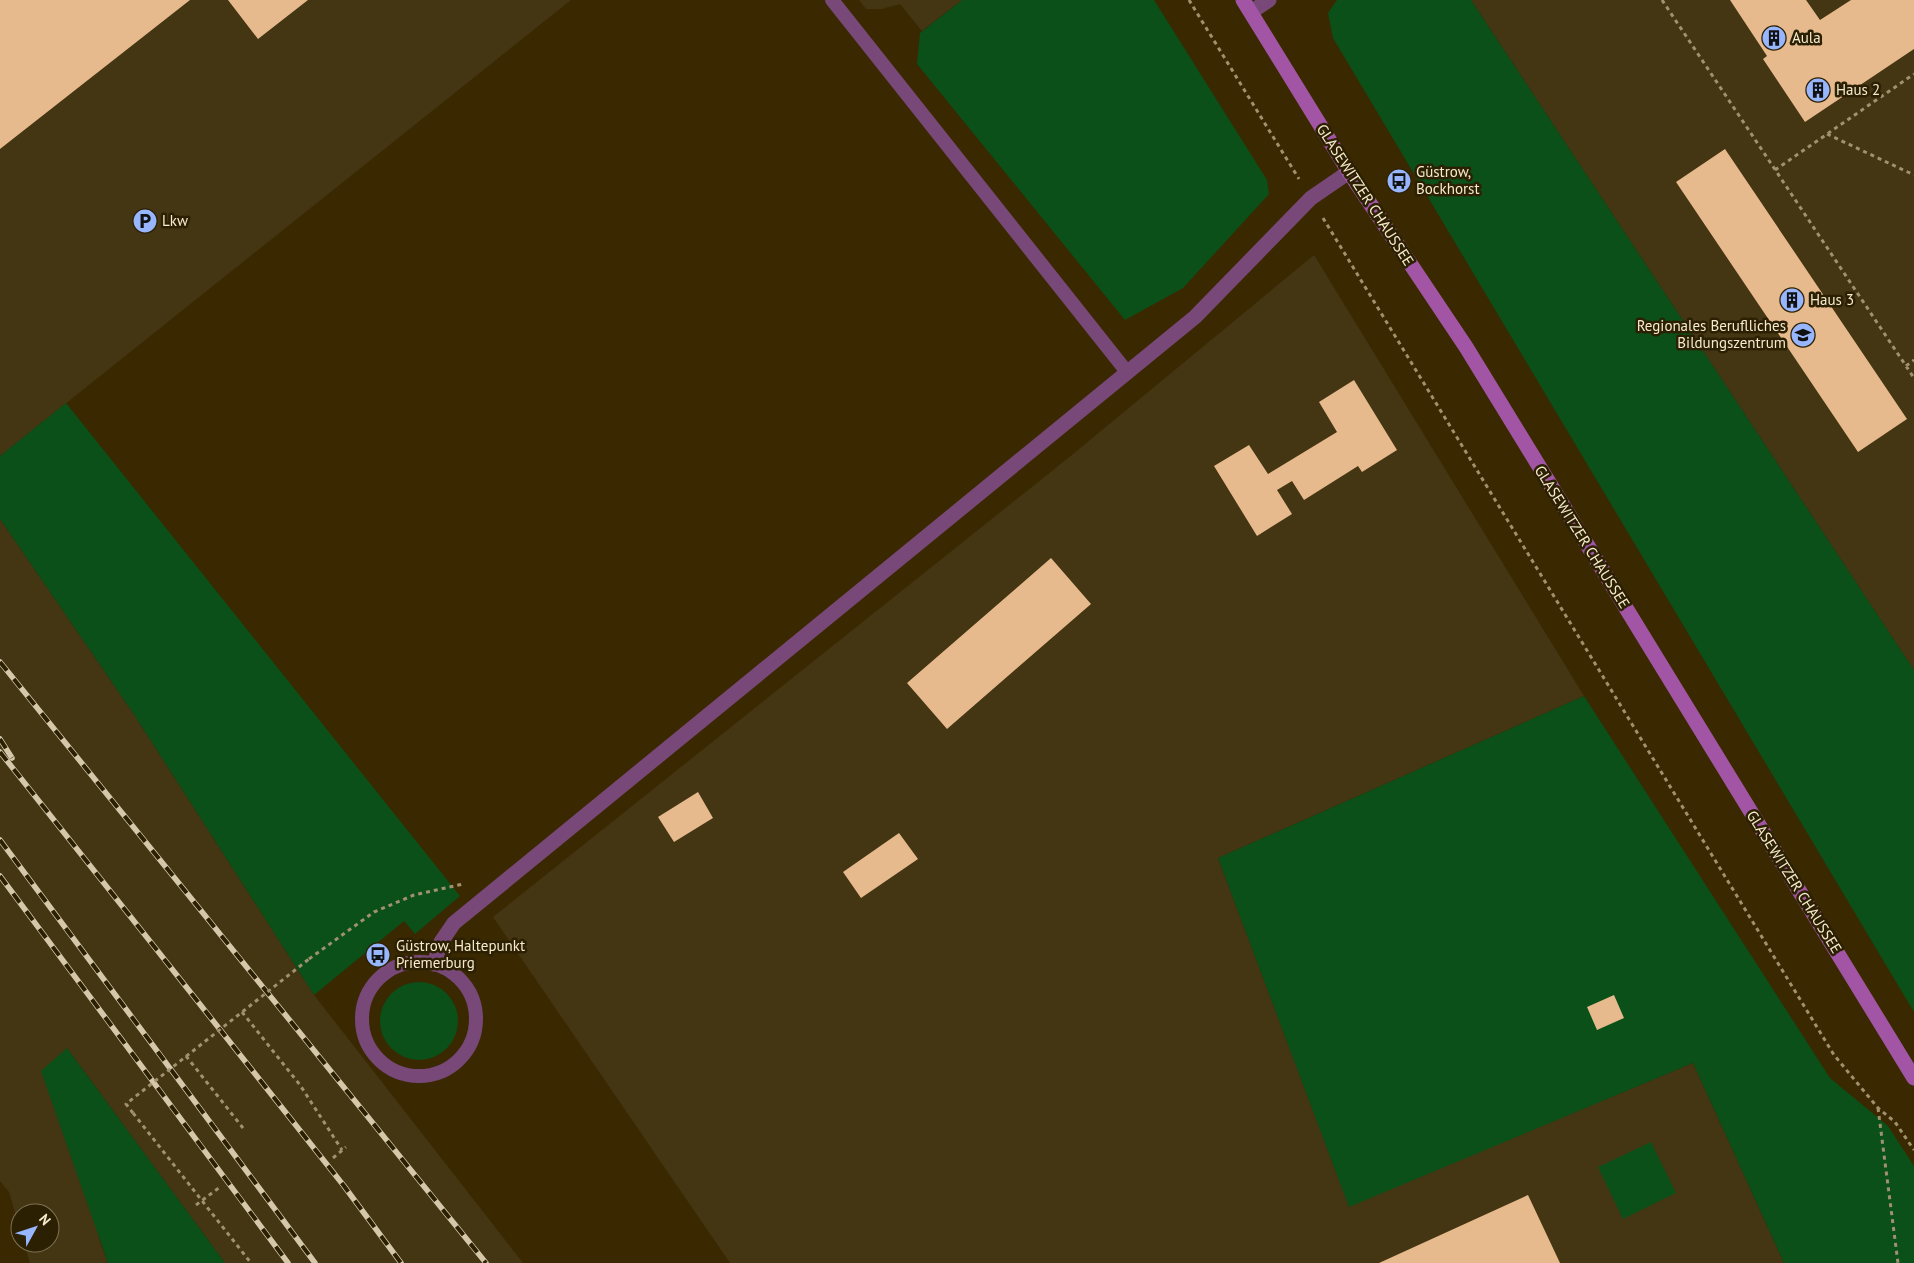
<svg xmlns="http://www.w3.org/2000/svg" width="1914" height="1263" viewBox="0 0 1914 1263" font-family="'PT Sans',sans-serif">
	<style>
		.built { fill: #443513 }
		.green { fill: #0b4f19 }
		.building { fill: #e7ba8d }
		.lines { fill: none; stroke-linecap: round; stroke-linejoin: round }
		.path { stroke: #a0916f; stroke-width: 3; stroke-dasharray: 4 4; stroke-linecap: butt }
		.lane { stroke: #784879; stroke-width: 14 }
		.street { stroke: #784879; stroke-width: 15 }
		.secondary { stroke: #a155a4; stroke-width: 15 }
		.rail-casing { stroke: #d5c7a9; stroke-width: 5.5 }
		.rail { stroke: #2c2003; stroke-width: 4; stroke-dasharray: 11; stroke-linecap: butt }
		.path-bridge { stroke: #a0916f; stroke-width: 3; stroke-dasharray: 4 4; stroke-linecap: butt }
		.labels { text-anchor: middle; stroke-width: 5; stroke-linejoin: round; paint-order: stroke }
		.poi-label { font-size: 15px; fill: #f7eace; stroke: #2c2003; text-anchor: start }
		.street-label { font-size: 15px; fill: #f7eace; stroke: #2c2003 }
	</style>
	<rect width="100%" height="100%" fill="#3a2900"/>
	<path class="built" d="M0 0H571L0 456Z
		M859 0H962L922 31 900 4 882 9H866Z
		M1471 0H1914V670Z
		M1314 255 1584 696 1218 858 1349 1206 1693 1063 1784 1263H730L493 917 1067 459Z
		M0 519 133 713 314 995 523 1263H225L67 1048 99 1239 108 1263H30L24 1243H50V1213H20V1230L9 1192 0 1181Z"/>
	<path class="green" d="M962 0H1154L1267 180 1269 194 1183 288 1125 320 917 64 920 33Z
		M1337 0H1471L1914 670V1012L1333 38 1328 13Z
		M66 403 460 896 415 934 404 921 314 995 133 713 0 519V456Z
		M1584 696 1830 1078 1888 1126 1914 1166V1263H1784L1693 1063 1349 1207 1218 858Z
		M380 1021a39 39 0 1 1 78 0a39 39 0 1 1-78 0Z
		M67 1048 225 1263H108L41 1071Z
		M1651 1142 1676 1193 1623 1219 1598 1167Z"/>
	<path class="building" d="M0 0H190L0 149Z
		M228 0H308L258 39Z
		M1730 0H1806L1820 20 1851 0H1914V49L1805 122 1763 59 1767 56Z
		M1725 149 1907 419 1858 452 1676 182Z
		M1354 380 1397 450 1362 472 1358 466 1304 500 1292 481 1277 490 1292 514 1257 536 1214 466 1249 445 1268 474 1337 432 1319 402Z
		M1051 558 1091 604 947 729 907 683Z
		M698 792 713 818 674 842 658 817Z
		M899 833 918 859 861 898 843 872Z
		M1614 995 1624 1018 1597 1030 1587 1007Z
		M1528 1195 1560 1263H1379Z"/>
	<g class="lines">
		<path class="path" d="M1189 0 1299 179
			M1662 0 1914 378
			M1827 134 1914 175
			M1775 170 1914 74
			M1323 218 1834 1055 1878 1108 1895 1122 1914 1150
			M1906 366 1914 360
			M309 959 374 912 414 895 463 884
			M242 1012 300 1085 342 1150
			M186 1056 243 1128
			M1878 1108 1898 1263
			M133 1113 251 1263
			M333 1158 346 1147
			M196 1205 220 1187"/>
		<path class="lane" d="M832 0 1127 372
			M362 1019a57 57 0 1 1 114 0a57 57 0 1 1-114 0Z"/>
		<path class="street" d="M1251 12 1269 0
			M434 964 441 942 454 923 1195 317 1311 198 1349 172"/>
		<path class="secondary" d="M1243 0 1349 172 1466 347 1914 1078"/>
		<defs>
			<path id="rail" d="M0 662 486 1263
				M0 739 12 758
				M0 752 344 1186 401 1263
				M0 840 315 1263
				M0 876 288 1263"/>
		</defs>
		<use href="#rail" class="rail-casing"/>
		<use href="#rail" class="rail"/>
		<path class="path-bridge" d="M133 1113 126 1104 309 959"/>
	</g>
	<defs>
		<symbol id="building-disc" viewBox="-11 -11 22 22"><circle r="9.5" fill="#97b6fd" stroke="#2c2003"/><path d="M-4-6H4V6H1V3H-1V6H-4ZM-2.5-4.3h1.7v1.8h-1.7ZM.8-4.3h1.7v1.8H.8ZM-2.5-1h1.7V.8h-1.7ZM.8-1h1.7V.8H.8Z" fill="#111"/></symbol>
		<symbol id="bus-disc" viewBox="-11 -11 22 22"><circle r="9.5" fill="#97b6fd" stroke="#2c2003"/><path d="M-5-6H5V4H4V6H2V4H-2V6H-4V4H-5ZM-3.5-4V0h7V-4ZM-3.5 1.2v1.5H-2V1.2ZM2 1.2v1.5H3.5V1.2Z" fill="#111"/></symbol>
		<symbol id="parking-disc" viewBox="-11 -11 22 22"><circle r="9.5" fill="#97b6fd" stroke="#2c2003"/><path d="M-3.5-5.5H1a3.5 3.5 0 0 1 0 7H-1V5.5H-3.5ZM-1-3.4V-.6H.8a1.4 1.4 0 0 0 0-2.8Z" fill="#111"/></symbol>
		<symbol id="school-disc" viewBox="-11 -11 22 22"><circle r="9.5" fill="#97b6fd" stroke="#2c2003"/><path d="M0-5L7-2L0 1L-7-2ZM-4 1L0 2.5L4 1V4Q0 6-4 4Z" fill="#111"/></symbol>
	</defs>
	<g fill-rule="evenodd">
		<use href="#building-disc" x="1760" y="24" width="28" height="28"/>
		<use href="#building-disc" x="1804" y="76" width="28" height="28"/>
		<use href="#bus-disc" x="1385" y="167" width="28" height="28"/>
		<use href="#parking-disc" x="131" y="207" width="28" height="28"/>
		<use href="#building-disc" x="1778" y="286" width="28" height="28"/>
		<use href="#school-disc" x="1789" y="321" width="28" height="28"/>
		<use href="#bus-disc" x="364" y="941" width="28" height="28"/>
	</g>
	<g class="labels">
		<g class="poi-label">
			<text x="1792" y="43">Aula</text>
			<text x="1836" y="95">Haus 2</text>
			<text x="1416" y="177">Güstrow,<tspan x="1416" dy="17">Bockhorst</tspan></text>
			<text x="162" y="226">Lkw</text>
			<text x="1810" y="305">Haus 3</text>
			<text x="1786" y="331" text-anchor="end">Regionales Beruflliches<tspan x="1786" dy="17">Bildungszentrum</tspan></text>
			<text x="396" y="951">Güstrow, Haltepunkt<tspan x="396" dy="17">Priemerburg</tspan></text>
		</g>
		<g class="street-label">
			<text transform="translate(1365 195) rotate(57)" y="5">GLASEWITZER CHAUSSEE</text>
			<text transform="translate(1582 537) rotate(58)" y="5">GLASEWITZER CHAUSSEE</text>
			<text transform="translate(1794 882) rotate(58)" y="5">GLASEWITZER CHAUSSEE</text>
		</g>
	</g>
	<g transform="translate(35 1228) rotate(50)"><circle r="24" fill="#2c2003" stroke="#7d7154"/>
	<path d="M0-4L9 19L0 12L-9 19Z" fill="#97b6fd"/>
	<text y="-8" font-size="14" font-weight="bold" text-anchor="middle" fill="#f7eace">N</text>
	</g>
</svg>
